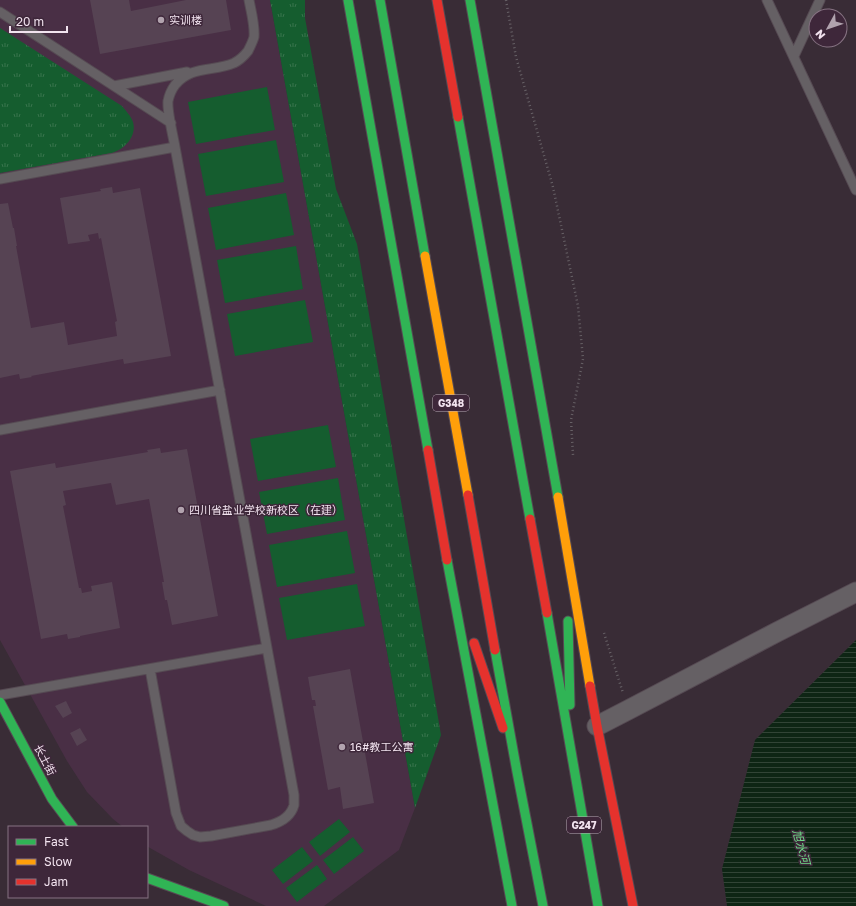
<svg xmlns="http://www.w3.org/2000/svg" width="856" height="906" viewBox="0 0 856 906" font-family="'Golos Text','Noto Sans SC',sans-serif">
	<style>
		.built { fill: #492f45 }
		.grass { fill: url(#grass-tufts) }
		.garden { fill: #155d2f }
		.water { fill: url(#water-rules) }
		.building { fill: #564353 }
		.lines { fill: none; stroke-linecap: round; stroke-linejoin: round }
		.lane-casing { stroke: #564a53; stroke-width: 11 }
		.street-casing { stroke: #564a53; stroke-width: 21 }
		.fast-casing { stroke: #564a53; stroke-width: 11 }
		.slow-casing { stroke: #564a53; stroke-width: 11 }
		.jam-casing { stroke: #564a53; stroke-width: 11 }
		.path { stroke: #676166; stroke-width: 2.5; stroke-dasharray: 1 3; stroke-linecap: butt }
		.lane { stroke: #656064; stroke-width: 9 }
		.street { stroke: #656064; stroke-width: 19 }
		.fast { stroke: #30b455; stroke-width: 9 }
		.slow { stroke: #ff9f0a; stroke-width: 9 }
		.jam { stroke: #e5322d; stroke-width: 9 }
		.poi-dot { fill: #b1a3ae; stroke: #3e273a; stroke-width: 1.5 }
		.labels { text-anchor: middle; stroke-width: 3; stroke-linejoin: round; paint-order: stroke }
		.shield { fill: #3e273a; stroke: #bcabb9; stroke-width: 1 }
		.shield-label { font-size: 10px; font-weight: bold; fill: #f2e3ef }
		.poi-label { font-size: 11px; fill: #f2e3ef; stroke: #3e273a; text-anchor: start }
		.street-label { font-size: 11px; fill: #f2e3ef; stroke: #3e273a }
		.water-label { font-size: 12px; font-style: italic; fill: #6fd988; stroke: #3e273a }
	</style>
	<defs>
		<pattern id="grass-tufts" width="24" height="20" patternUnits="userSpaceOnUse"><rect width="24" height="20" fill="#155d2f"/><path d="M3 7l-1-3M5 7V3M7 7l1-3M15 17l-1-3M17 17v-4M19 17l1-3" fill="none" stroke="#38744d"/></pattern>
		<pattern id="water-rules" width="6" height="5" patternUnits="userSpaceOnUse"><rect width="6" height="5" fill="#0e2514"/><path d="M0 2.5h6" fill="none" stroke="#324436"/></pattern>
	</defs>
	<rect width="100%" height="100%" fill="#392c36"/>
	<path class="built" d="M0 0H270L415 808 399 850 324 906H266L189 870 150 848 147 846V827H123L113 819 87 792 67 761 0 640Z"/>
	<path class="grass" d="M270 0H305V18L336 189 357 244 441 735 415 808Z
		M0 28 122 106C126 111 131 116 133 122 137 136 125 149 112 153L0 173Z"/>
	<path class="garden" d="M267 87 275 130 196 144 188 102Z
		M276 140 284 182 206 196 198 154Z
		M286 193 294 235 216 250 208 208Z
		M296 246 303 289 225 303 217 260Z
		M305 300 313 342 235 356 227 314Z
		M328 425 336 467 258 481 250 439Z
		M338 478 345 520 267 534 259 492Z
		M347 531 355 573 277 587 269 545Z
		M357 584 365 626 287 640 279 598Z
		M339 819 350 832 320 856 309 842Z
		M353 837 364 851 334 874 323 860Z
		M302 847 313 861 283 884 272 870Z
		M317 865 327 879 297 902 286 888Z"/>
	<path class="water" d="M856 640V906H727L722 869 755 740Z"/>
	<path class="building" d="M90 0H129L131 11 186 0H226L231 30 100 54Z
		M112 187 113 193 140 188 171 356 124 364 123 359 31 376 32 377 20 379 19 374 0 378V204L8 203 13 228H14L17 246H16L31 328 64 322 68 345 117 336 115 322 117 321 101 238 99 239 98 233 88 235 90 241 68 244 60 198 101 191 100 189Z
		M160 448 161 453 187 449 218 616 172 625 167 600H165L162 582H164L149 499 116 505 111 483 63 491 66 505 63 506 79 588H81L82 593 92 591 91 586 112 582 120 628 80 636V637L68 639 67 634 41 639 10 471 55 463 56 468 148 452 147 450Z
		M350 669 374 803 343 809 340 787 328 790 313 706H316L315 700H312L308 677Z
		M66 701 72 713 63 718 55 706Z
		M80 728 87 740 77 746 70 733Z"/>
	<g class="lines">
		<defs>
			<path id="lane" d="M767 0 856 190
				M0 12 171 123
				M794 56 820 0
				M114 86 187 72
				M0 179 175 147
				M0 430 220 390
				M150 669 176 813 181 826 187 831 193 835 200 837 211 836 271 825C281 822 291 816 294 805 294 802 294 798 294 795L175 147C173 135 167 112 168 101 169 96 172 89 175 85 191 65 214 72 234 63 240 60 244 56 248 51 250 47 253 41 254 37 255 25 251 11 249 0
				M0 695 267 648"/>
			<path id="street" d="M597 726 628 710 777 632 856 592"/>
			<path id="fast" d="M348 0 428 450
				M380 0 425 256
				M470 0 558 497
				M458 117 530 519
				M447 560 512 906
				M547 613 598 906
				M568 621 570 705
				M495 650 517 772 543 906
				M0 702 52 799 73 827
				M147 878 224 906"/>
			<path id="slow" d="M425 256 468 495
				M558 497 590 686"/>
			<path id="jam" d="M437 0 458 117
				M428 450 447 560
				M468 495 495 650
				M530 519 547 613
				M474 643 503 728
				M590 686 597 726 633 906"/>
		</defs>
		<use href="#lane" class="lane-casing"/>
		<use href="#street" class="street-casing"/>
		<use href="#fast" class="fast-casing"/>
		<use href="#slow" class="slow-casing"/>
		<use href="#jam" class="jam-casing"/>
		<path class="path" d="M506 0 516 57 553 187 578 306 583 359 571 420 573 455
			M604 633 623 693"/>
		<use href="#lane" class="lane"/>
		<use href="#street" class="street"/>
		<use href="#fast" class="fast"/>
		<use href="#slow" class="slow"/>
		<use href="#jam" class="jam"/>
	</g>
	<g class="poi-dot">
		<circle cx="161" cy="20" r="4"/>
		<circle cx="181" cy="510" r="4"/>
		<circle cx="342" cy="747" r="4"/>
	</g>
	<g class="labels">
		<g class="shield">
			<rect x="433" y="395" width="36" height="16" rx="3"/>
			<rect x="567" y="817" width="34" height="16" rx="3"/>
		</g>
		<g class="shield-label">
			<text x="451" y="407">G348</text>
			<text x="584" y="829">G247</text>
		</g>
		<g class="poi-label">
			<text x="169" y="24">实训楼</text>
			<text x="189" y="514">四川省盐业学校新校区（在建）</text>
			<text x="350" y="751">16#教工公寓</text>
		</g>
		<g class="street-label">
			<text transform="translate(45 760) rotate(62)" y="4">长土街</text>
		</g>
		<g class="water-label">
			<text transform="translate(801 847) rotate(75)" y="4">旭水河</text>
		</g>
	</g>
	<rect x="8" y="826" width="140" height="72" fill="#3e273a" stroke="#867282"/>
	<rect x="16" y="839" width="20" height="6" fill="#30b455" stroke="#867282"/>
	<text x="44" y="846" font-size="12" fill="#f2e3ef">Fast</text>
	<rect x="16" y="859" width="20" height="6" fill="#ff9f0a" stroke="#867282"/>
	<text x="44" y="866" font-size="12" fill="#f2e3ef">Slow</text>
	<rect x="16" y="879" width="20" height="6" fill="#e5322d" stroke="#867282"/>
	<text x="44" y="886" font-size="12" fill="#f2e3ef">Jam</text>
	<g transform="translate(828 28) rotate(230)"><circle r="19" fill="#3e273a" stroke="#867282"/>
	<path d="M0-3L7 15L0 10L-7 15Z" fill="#b1a3ae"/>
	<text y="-6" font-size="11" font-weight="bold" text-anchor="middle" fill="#f2e3ef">N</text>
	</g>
	<path d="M10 26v6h57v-6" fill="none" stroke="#f2e3ef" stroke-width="2"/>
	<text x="16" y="26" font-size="12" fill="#f2e3ef" stroke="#3e273a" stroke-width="3" paint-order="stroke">20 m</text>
</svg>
